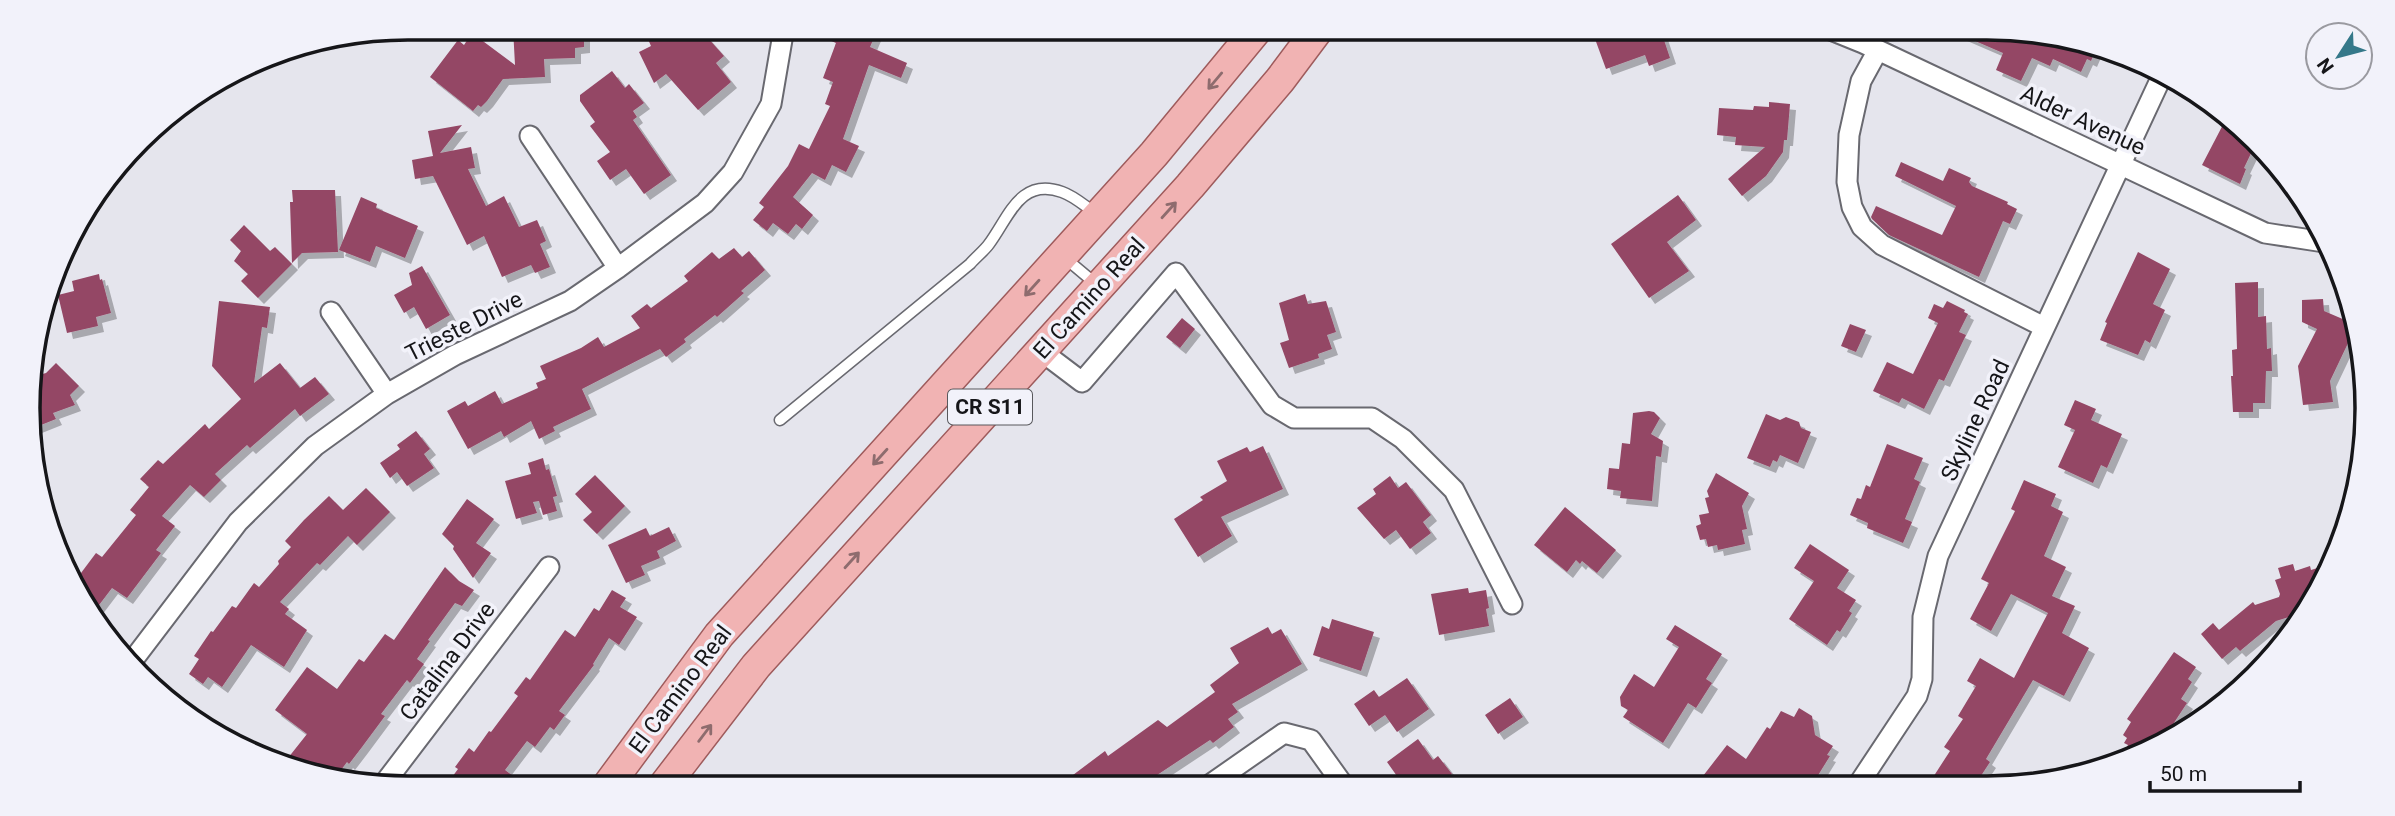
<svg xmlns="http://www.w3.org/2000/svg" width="2395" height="816" viewBox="0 0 2395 816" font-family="Roboto,sans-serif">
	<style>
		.building { fill: #944765; filter: url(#shadow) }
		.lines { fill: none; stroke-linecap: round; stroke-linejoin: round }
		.service-casing { stroke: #696970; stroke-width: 13 }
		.minor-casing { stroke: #696970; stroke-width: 23 }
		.primary-casing { stroke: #9e5b5c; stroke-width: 33 }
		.service { stroke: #fff; stroke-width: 10 }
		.minor { stroke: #fff; stroke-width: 19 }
		.primary { stroke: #f1b3b3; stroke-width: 30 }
		.oneway { stroke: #8e6c6e }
		.labels { text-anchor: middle; stroke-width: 7; stroke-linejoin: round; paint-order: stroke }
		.shield { fill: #f2f2fa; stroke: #58585c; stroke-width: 2 }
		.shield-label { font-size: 21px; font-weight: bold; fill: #161619 }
		.street-label { font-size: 23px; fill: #161619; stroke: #f2f2fa }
		.rim { fill: none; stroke: #161619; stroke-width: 3.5 }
	</style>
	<defs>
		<filter id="shadow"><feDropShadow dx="6" dy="6" stdDeviation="0" flood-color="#0004"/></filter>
	</defs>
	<rect width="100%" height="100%" fill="#e5e5ed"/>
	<path class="building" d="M513 28H584V47L575 48V58L544 59 545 77 503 79 487 101 481 107 478 105 473 111 430 77 458 40 464 45 472 33 515 65Z
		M643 28H699L724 56 716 63 731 82 698 110 666 74 654 83 639 52 651 46Z
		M833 28H878L870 47 907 63 901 78 869 65 843 139 859 146 846 172 832 165 825 180 812 173 793 197 813 215 802 229 796 224 788 234 773 223 767 231 753 220 764 207 759 203 788 166 799 144 809 149 830 106 825 104 833 82 823 78 836 43 829 40Z
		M1591 28H1658L1661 31 1670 58 1649 66 1645 55 1606 69Z
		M1945 28H1987L2085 41 2097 47 2091 61 2087 59 2081 72 2053 59 2050 66 2032 58 2021 81 1996 70 2003 53Z
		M612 71 625 88 629 84 644 103 633 111 637 117 633 120 671 175 644 194 626 169 610 180 597 161 610 152 590 126 595 122 580 101V95Z
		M1769 102 1790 104 1787 140H1784L1783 152 1766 176 1742 196 1728 179 1765 147 1735 145 1736 137 1717 135 1719 108 1753 110 1754 106 1769 107Z
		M2227 117 2254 147 2244 168 2246 169 2240 184 2202 165Z
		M462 125 440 153 471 147 475 168 468 169 486 206 504 196 519 227 537 220 546 241 540 244 550 267 535 273 531 265 502 277 484 236 467 245 433 176 415 179 412 160 433 156 428 131Z
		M1901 162 1943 181 1949 168 1971 178 1969 182 1972 186 2008 202 2007 204 2017 209 2010 224 2003 221 1979 277 1889 235 1872 219 1871 217 1876 206 1942 235 1956 206 1895 176Z
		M292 190H335L338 252 302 253 292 263 290 202H293Z
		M1678 195 1696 220 1667 242 1689 271 1649 298 1611 244Z
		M361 197 377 204 376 208 418 226 405 258 376 246 370 262 339 250Z
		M244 225 270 251 275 247 292 264 258 298 241 281 248 274 234 261 241 251 230 240Z
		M734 248 742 257 749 251 765 270 741 291 744 293 717 317 715 315 684 339 686 342 666 357 660 349 582 389 591 409 553 427 555 431 539 439 531 421 504 437 501 431 468 449 447 411 465 401 468 406 495 391 502 404 538 388 536 383 546 379 540 366 581 348 598 337 604 347 640 328 631 316 647 304 651 308 688 281 684 276 712 252 719 259Z
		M2138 252 2170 269 2153 304 2165 310 2150 343 2145 340 2138 355 2100 340 2107 323 2105 322Z
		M422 266 450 315 426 329 414 307 404 313 394 295 412 285 409 273Z
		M99 274 100 280 102 279 111 313 96 317 98 326 67 333 58 295 74 291 72 281Z
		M2258 282V317L2266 316 2267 349 2271 348 2272 371H2266L2265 403H2253V412H2233L2231 376H2233L2232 350 2237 349 2235 283Z
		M1305 294 1308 304 1326 301 1336 332 1327 335 1332 349 1318 354 1319 358 1289 368 1280 343 1289 340 1279 303Z
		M2323 299 2324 311 2352 323 2360 346 2349 341 2330 381 2333 402 2303 405 2298 366 2317 329 2302 322V300Z
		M219 301 270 307 267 328 262 327 254 383 280 363 300 388 315 377 329 394 300 416 295 409 250 448 247 445 215 474 221 480 204 497 190 485 162 516 175 526 156 550 161 553 127 598 112 588 96 609 83 600 75 581 96 553 102 557 136 515 130 510 149 487 140 479 158 460 163 464 205 424 209 429 241 399 212 366Z
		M1947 301 1965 310 1964 312 1968 314 1959 332 1966 335 1944 381 1939 379 1924 409 1902 398 1899 403 1873 391 1887 362 1913 374 1938 323 1928 318 1934 304 1943 308Z
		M1182 318 1195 329 1180 348 1166 337Z
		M1850 324 1866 330 1856 352 1841 346Z
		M56 363 79 386 70 395 75 405 53 413 56 419 36 427 32 377 46 373Z
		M2075 400 2096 409 2091 420 2122 434 2107 468 2101 465 2093 483 2058 467 2075 430 2064 425Z
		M1649 411 1654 412 1660 418 1651 434 1663 441 1661 457 1656 456 1652 501 1620 498 1621 491 1607 489 1609 468 1619 469 1622 443 1630 444 1633 413Z
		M1766 414 1780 420 1786 417 1799 422 1801 428 1811 432 1798 463 1780 455 1777 462 1773 460 1770 467 1747 458Z
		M416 431 430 449 424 454 434 468 407 486 397 472 390 478 380 463 400 449 397 445Z
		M1887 444 1923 458 1914 479 1920 482 1905 519 1912 522 1903 543 1867 528 1868 523 1850 515 1857 498 1861 499 1866 485 1870 487Z
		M1263 446 1283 489 1221 517 1232 536 1198 557 1174 519 1203 500 1200 497 1227 481 1217 461 1247 447 1250 452Z
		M543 458 546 470 549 469 557 496 553 497 557 511 543 515 539 501 533 502 537 513 516 519 505 481 531 474 528 463Z
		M1716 473 1749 493 1742 506 1747 529 1742 530 1745 544 1718 550 1717 545 1708 547 1706 539 1700 540 1696 526 1701 524 1699 515 1709 513 1705 498 1709 497 1707 491Z
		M595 475 625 506 597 534 583 520 592 512 575 494Z
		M1390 476 1398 488 1406 482 1431 515 1423 522 1431 533 1410 549 1396 530 1384 539 1357 508 1376 494 1373 489Z
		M2024 480 2056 494 2051 506 2063 512 2044 556 2066 567 2052 596 2075 606 2062 633 2089 648 2064 696 2033 680 1986 759 1990 762 1975 785H1928L1950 751 1944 747 1963 719 1958 716 1976 686 1967 681 1980 658 2014 678 2048 613 2011 594 1991 631 1970 619 1989 583 1981 579 2015 511 2011 509Z
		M366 488 390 512 357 545 348 536 320 565 317 563 280 602 289 609 285 614 307 630 284 667 251 645 222 687 208 677 203 684 189 674 199 659 194 656 211 631 213 632 232 606 236 608 254 583 259 587 279 564 278 561 291 547 285 541 304 520 329 496 343 510Z
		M467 499 494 519 476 543 491 553 473 578 453 549 454 546 442 534Z
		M1565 507 1616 550 1597 573 1582 561 1580 564 1576 560 1567 572 1534 545Z
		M669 527 676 541 657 551 660 558 641 566 645 575 626 583 608 545 646 528 650 536Z
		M1810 544 1849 570 1837 588 1856 600 1849 611 1852 613 1840 632 1837 630 1827 645 1789 619 1814 581 1794 568Z
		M2293 564 2295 571 2310 566 2311 570 2330 564 2316 598 2305 612 2276 621 2240 651 2236 647 2222 659 2201 634 2213 623 2219 630 2253 602 2255 605 2279 597 2280 594 2275 580 2281 578 2278 568Z
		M445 567 459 581 474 590 462 606 455 603 428 640 430 641 417 659 424 664 410 683 407 680 381 714 385 716 362 747 349 764 347 762 335 778 313 776 300 767 288 758 307 734 275 710 307 667 337 689 359 659 364 662 385 634 394 640Z
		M1468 588 1469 593 1486 590 1489 608 1486 609 1489 626 1439 635 1431 594Z
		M612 590 626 598 620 607 637 617 619 645 609 638 593 664 594 665 559 711 565 715 554 730 550 727 535 747 527 741 505 770 529 788H444L458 769 455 767 469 748 474 752 489 731 491 732 518 696 514 693 526 677 530 680 565 630 575 637 594 608 599 611Z
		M1332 619 1374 632 1361 671 1313 655 1322 626 1329 629Z
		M1675 625 1722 654 1706 679 1712 683 1696 708 1688 703 1663 743 1623 717 1628 710 1621 706 1620 697 1634 674 1654 687 1679 647 1666 639Z
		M1268 627 1272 634 1281 629 1302 664 1232 704 1238 712 1228 719 1234 727 1213 743 1210 740 1139 787H1057L1105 751 1108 756 1158 720 1167 727 1215 692 1210 685 1239 663 1230 648Z
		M2174 652 2196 667 2188 679 2192 682 2181 699 2187 703 2158 747 2120 760 2128 745 2124 743 2127 738 2123 735 2131 722 2127 719Z
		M1407 678 1429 709 1397 732 1385 715 1369 726 1354 704 1374 690 1379 697Z
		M1510 698 1523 717 1498 734 1485 715Z
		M1799 708 1812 716 1815 735 1833 746 1827 755 1830 756 1812 785H1745L1736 779 1732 785H1696L1727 745 1746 759 1767 727 1770 729 1781 711 1794 717Z
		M1418 739 1433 760 1438 756 1452 774 1446 779 1451 786H1404L1387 762Z"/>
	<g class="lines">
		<defs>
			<path id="service" d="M1065 258 1096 284
				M780 420 970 264C976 257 984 251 989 244 1009 217 1020 177 1062 192 1074 196 1085 206 1095 213"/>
			<path id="minor" d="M1826 28 1863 43 2265 233 2324 242
				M1878 50 1861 81 1849 135 1847 182 1852 207 1862 227 1882 245 2044 327
				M530 136 618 268
				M331 312 387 394
				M1041 351 1082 382 1176 273 1272 405 1294 418H1372L1403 439 1454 490 1512 604
				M133 660 238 522 315 446 387 394 455 355 570 301 618 268 705 203 733 172 771 104 784 28
				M383 785 549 567
				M1858 785 1917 696 1922 679 1923 617 1938 556 2161 78
				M1208 786 1284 733 1311 740 1344 786"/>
			<path id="primary" d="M663 787 756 666 1190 186 1280 80 1319 28
				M606 788 719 635 1154 154 1258 28"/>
		</defs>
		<use href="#service" class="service-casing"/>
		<use href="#minor" class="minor-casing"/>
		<use href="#primary" class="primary-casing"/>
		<use href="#service" class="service"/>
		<use href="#minor" class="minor"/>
		<use href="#primary" class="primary"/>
	</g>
	<defs><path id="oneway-shaft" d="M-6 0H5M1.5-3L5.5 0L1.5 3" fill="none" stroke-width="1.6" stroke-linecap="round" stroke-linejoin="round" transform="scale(1.75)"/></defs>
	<g class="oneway">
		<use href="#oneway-shaft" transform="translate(1215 81) rotate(130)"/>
		<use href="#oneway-shaft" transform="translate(1169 210) rotate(-48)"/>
		<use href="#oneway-shaft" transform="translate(1032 288) rotate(132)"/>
		<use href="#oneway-shaft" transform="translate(880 457) rotate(132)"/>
		<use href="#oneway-shaft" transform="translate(852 560) rotate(-48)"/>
		<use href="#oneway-shaft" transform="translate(705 733) rotate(-53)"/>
	</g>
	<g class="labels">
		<rect class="shield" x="948" y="389.5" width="84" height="35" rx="5"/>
		<g class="shield-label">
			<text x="990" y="414">CR S11</text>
		</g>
		<g class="street-label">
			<text transform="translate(2083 120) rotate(25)" y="8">Alder Avenue</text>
			<text transform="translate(1089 298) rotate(-48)" y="8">El Camino Real</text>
			<text transform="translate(464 326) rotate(-27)" y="8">Trieste Drive</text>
			<text transform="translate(1975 420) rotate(-65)" y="8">Skyline Road</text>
			<text transform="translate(447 661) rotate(-53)" y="8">Catalina Drive</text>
			<text transform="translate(680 689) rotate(-53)" y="8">El Camino Real</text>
		</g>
	</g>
	<path d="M0 0H2395V816H0ZM408 40H1987A368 368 0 0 1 2355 408V408A368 368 0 0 1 1987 776H408A368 368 0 0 1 40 408V408A368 368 0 0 1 408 40Z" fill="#f2f2fa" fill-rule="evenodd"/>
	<path class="rim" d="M408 40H1987A368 368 0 0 1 2355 408V408A368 368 0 0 1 1987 776H408A368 368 0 0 1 40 408V408A368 368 0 0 1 408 40Z"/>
	<g transform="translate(2339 56) rotate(234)"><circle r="33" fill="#f2f2fa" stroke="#9a9aa0" stroke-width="2"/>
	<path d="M0-5L12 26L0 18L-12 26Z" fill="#357889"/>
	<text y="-10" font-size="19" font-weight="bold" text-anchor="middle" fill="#161619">N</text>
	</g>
	<path d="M2150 781v10h150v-10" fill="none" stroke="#161619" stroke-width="3.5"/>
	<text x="2160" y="781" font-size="21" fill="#161619" stroke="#f2f2fa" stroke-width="5" paint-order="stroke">50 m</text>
</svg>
